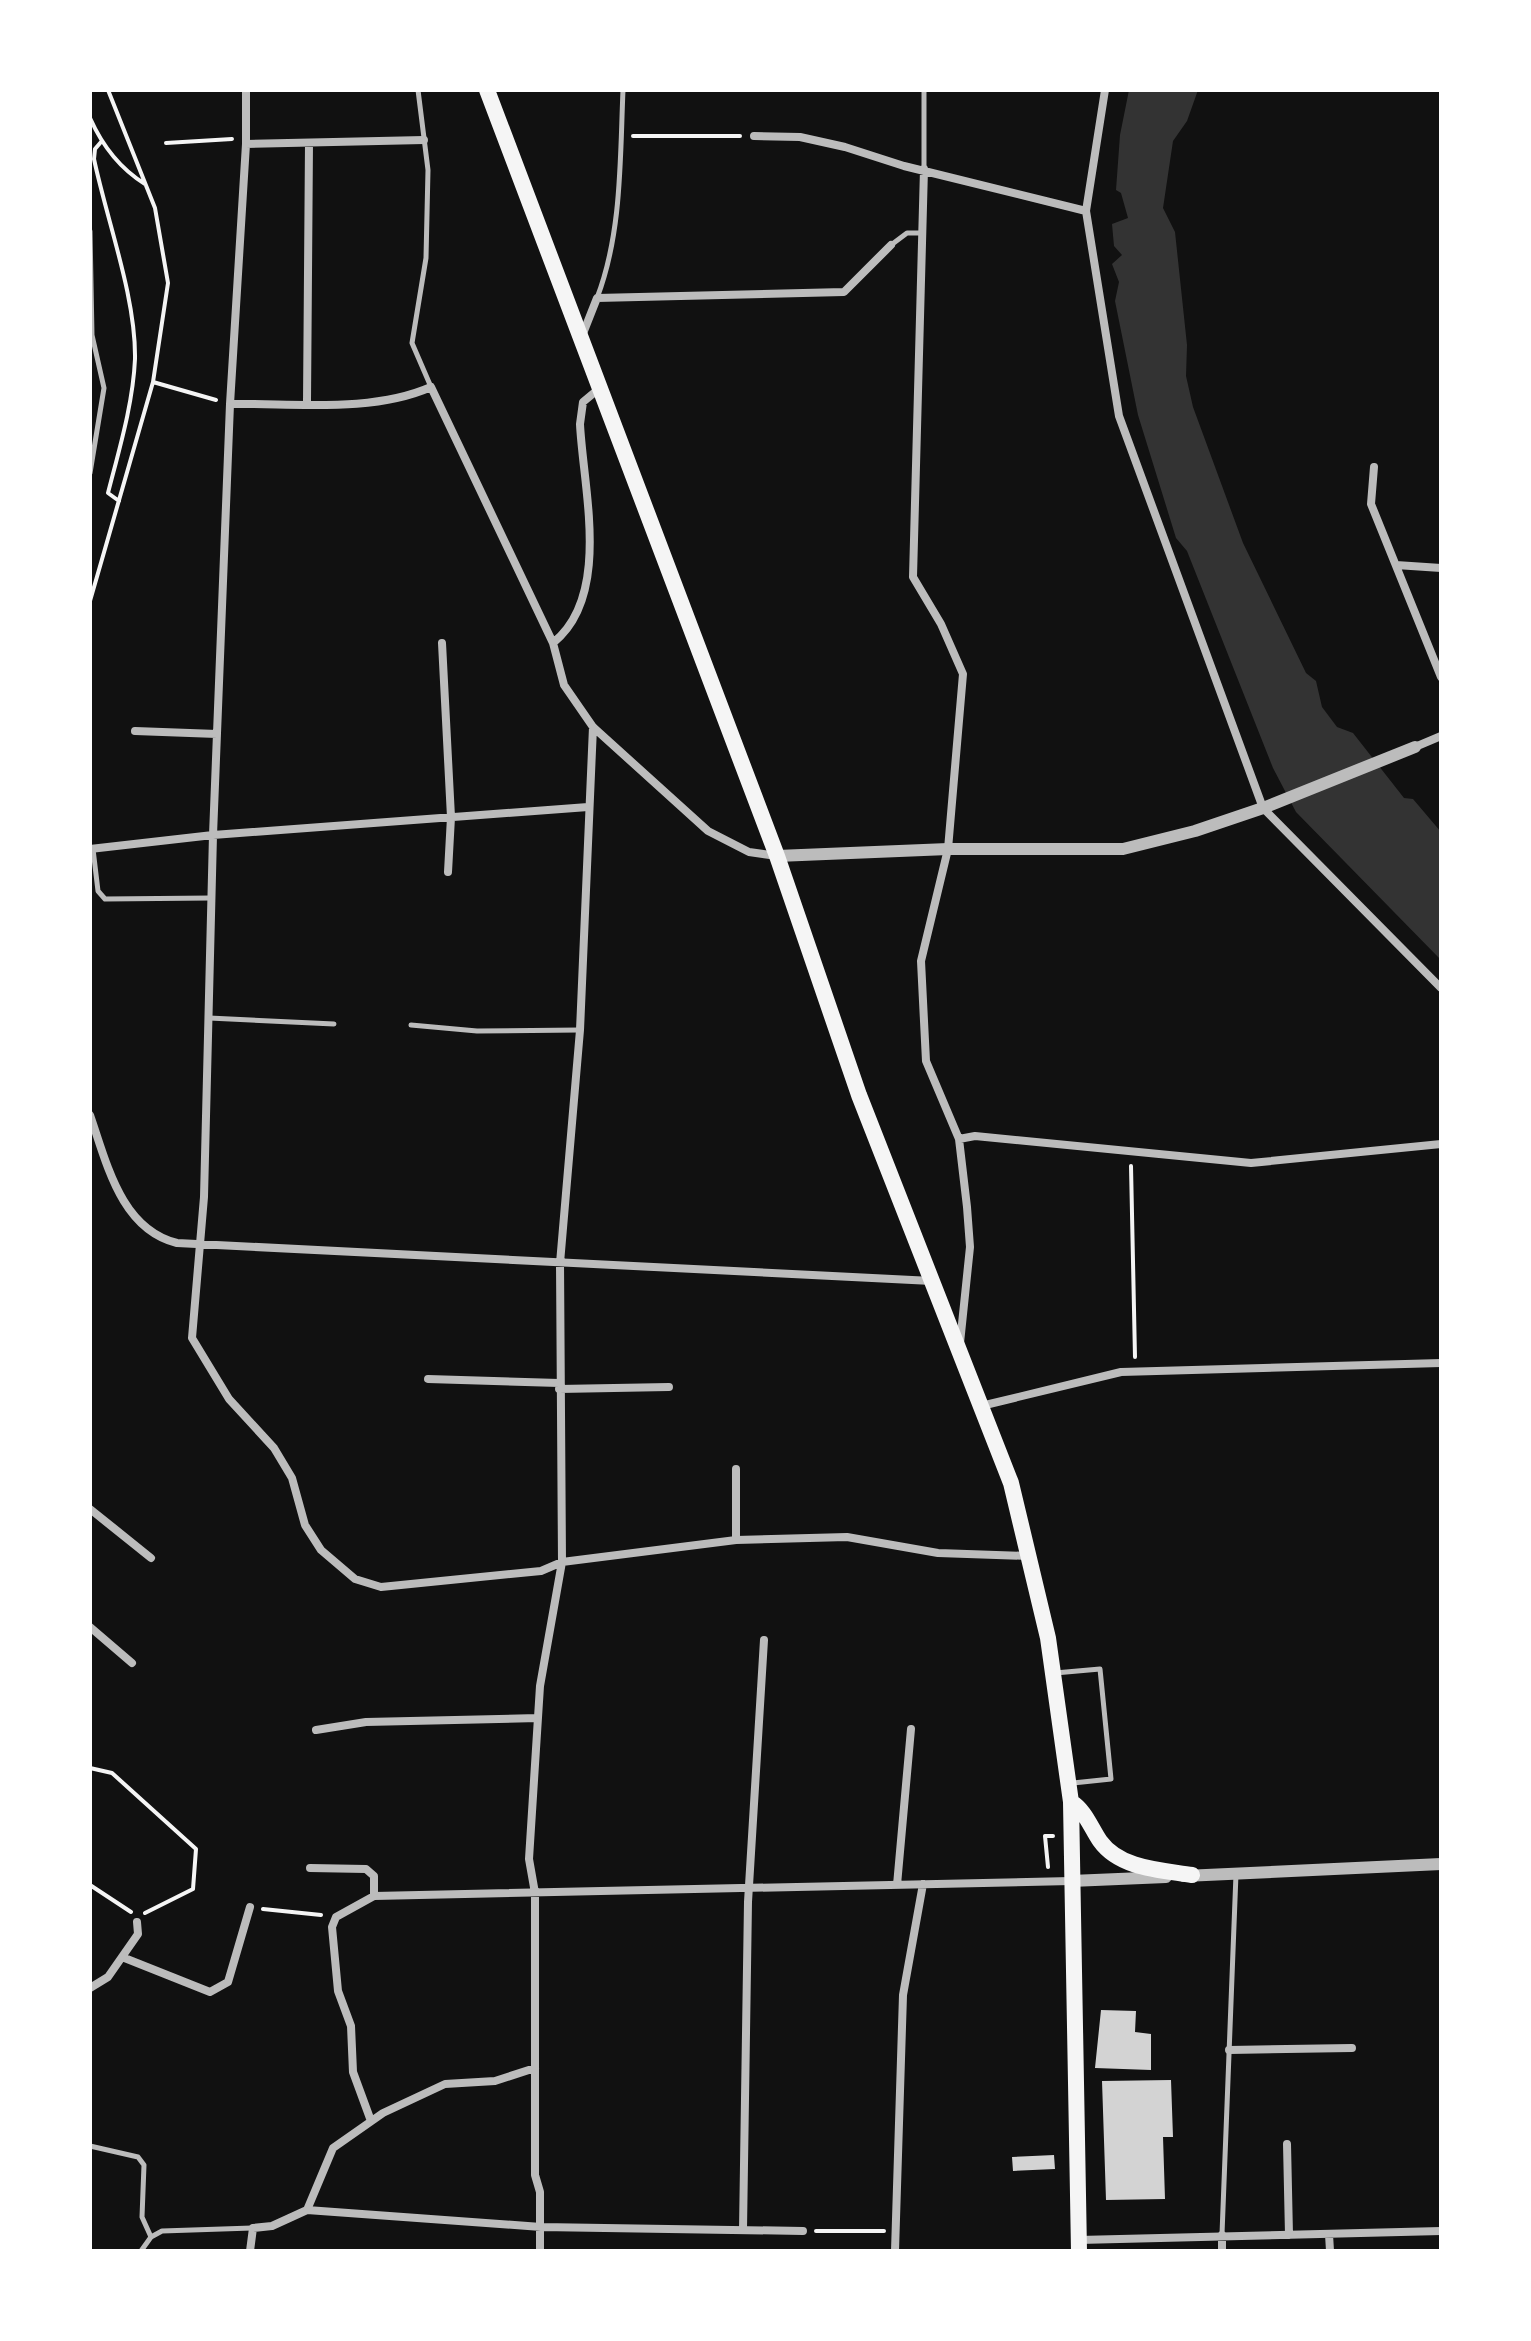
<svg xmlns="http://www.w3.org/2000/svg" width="1531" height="2341" viewBox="0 0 1531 2341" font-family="'Libre Baskerville',serif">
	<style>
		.water { fill: #333 }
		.building { fill: #d3d3d3 }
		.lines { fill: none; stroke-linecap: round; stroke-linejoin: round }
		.path { stroke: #f5f5f5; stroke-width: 4 }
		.service { stroke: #bcbcbc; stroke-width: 5 }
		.minor { stroke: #bcbcbc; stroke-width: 8 }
		.tertiary { stroke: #bcbcbc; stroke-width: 12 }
		.primary { stroke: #f5f5f5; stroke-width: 16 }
	</style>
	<rect width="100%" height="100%" fill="#111"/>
	<path class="water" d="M1129 90H1198L1187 121 1173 141 1163 208 1175 232 1187 345 1186 376 1193 407 1243 543 1306 673 1316 681 1322 707 1337 727 1353 733 1404 798 1413 799 1441 832V960L1296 812 1273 768 1187 551 1176 538 1138 415 1115 301 1119 282 1112 264 1122 255 1114 246 1112 224 1128 218 1121 193 1116 190 1120 135Z"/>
	<path class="building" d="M1101 2010 1136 2011 1135 2032 1151 2034V2070L1095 2068Z
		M1171 2080 1173 2137H1163L1165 2199 1106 2200 1102 2081Z
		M1054 2155 1055 2169 1013 2171 1012 2157Z"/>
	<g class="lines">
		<path class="path" d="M90 118C102 145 119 168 145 184
			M633 136H740
			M101 142 95 149 94 159C107 221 136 297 135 359 133 404 119 450 108 493L119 501
			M166 143 232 139
			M153 382 216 400
			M90 601 153 382 168 283 155 208 108 90
			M1131 1166 1135 1357
			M90 1768 112 1773 196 1849 193 1889 145 1913
			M1048 1867 1045 1836H1053
			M90 1885 131 1912
			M263 1909 321 1915
			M816 2231H884"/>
		<path class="service" d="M418 90 428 170 426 258 412 343 431 387
			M924 169V90
			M90 231 92 335 104 388 90 473
			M891 245 907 233H923
			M597 298C622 233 620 158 623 90
			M93 849 98 891 105 899 211 898
			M209 1018 334 1024
			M411 1025 477 1031 579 1030
			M1055 1673 1100 1669 1111 1779 1073 1783
			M90 2146 138 2157 144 2165 142 2217 151 2237 162 2231 252 2228
			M1222 2234 1236 1874
			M141 2251 151 2237"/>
		<path class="minor" d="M246 90V144L230 404 213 835 204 1197 192 1338 229 1399 274 1448 292 1478 305 1525 321 1550 355 1579 381 1587 541 1571 562 1562 736 1540 847 1537 938 1553 1029 1556
			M1105 90 1086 211 1119 416 1263 808 1441 988
			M754 136 800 137 845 147 904 166 1086 211
			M246 144 424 140
			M924 169 913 577 941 624 963 674 948 849 921 961 926 1061 959 1139 967 1207 970 1247 960 1343
			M582 336 597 298 844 292 891 245
			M307 402 309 143
			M230 404C295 403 372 413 431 387L553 643 564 685 593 727 708 831 749 852 777 856
			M1374 467 1371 504 1441 677
			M1396 565 1441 568
			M442 643 451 817 448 872
			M553 643C612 596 583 488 580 424L583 402 601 387
			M135 731 217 734
			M1415 747 1441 736
			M90 849 213 835 588 807
			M90 1115C107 1164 121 1229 177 1243L932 1281
			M959 1139 975 1136 1251 1163 1441 1144
			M428 1379 559 1383
			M559 1389 669 1387
			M981 1406 1121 1372 1441 1363
			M90 1509 151 1558
			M736 1540V1469
			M90 1627 132 1663
			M316 1730 366 1722 538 1718
			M310 1868 366 1869 374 1876V1896
			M897 1885 911 1729
			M122 1957 210 1992 228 1982 250 1907
			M90 1988 108 1977 138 1934 137 1922
			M1229 2050 1352 2048
			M371 2121 353 2072 351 2026 338 1991 332 1927 336 1917 374 1896 1071 1881
			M1287 2144 1289 2235
			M307 2210 541 2227 803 2231
			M743 2230 748 1902 764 1640
			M1329 2234 1330 2251
			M1079 2240 1441 2231
			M250 2251 253 2228 272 2226 307 2210 333 2148 383 2113 445 2084 495 2081 535 2068
			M540 2251V2192L535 2175V1893L529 1859 540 1686 562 1562 560 1263 580 1030 593 727
			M895 2251 903 1995 923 1884
			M1222 2251V2235"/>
		<path class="tertiary" d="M777 856 948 849H1123L1195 831 1263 808 1415 747
			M1184 1876 1441 1864
			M1071 1881 1166 1877"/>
		<path class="primary" d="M487 90 777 856 859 1095 1011 1483 1048 1638 1071 1802 1079 2251
			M1071 1802C1085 1810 1091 1828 1100 1841 1120 1869 1161 1870 1192 1875"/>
	</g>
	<rect width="1531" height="2341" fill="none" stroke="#ffffff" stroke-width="184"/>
</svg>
